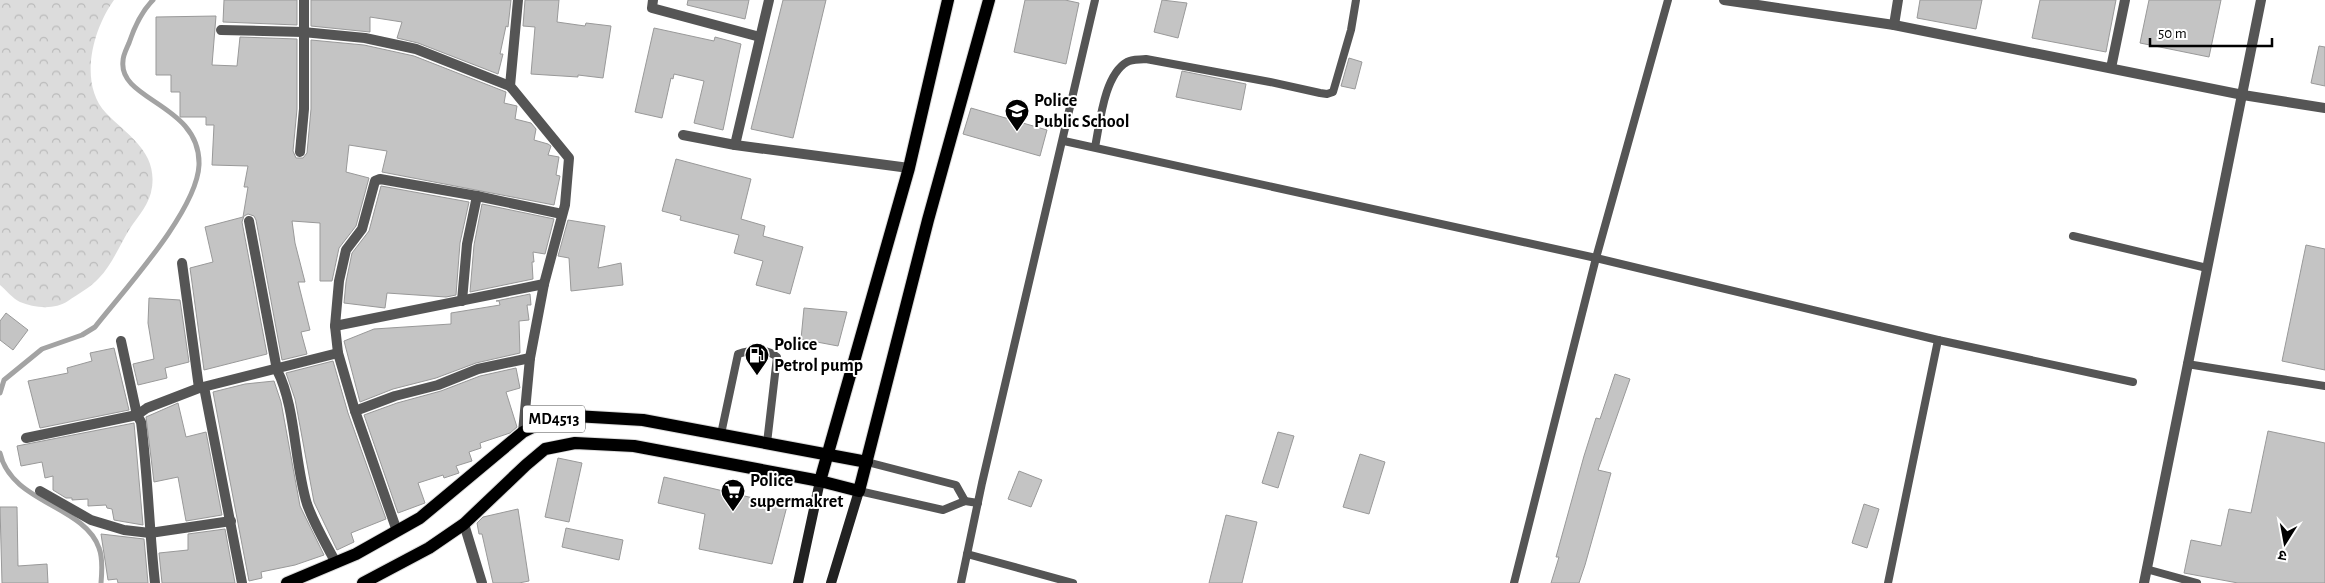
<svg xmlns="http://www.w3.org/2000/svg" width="2325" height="583" viewBox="0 0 2325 583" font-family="'Alegreya Sans','Noto Sans Devanagari',sans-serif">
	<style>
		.park { fill: url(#park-crowns) }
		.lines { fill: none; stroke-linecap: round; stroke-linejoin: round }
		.stream { stroke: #a3a3a3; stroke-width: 5 }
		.building { fill: #c4c4c4; stroke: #999 }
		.primary-casing { stroke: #dbdbdb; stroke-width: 14 }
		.service { stroke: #555; stroke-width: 8 }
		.minor { stroke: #555; stroke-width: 10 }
		.tertiary { stroke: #555; stroke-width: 10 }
		.secondary { stroke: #222; stroke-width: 10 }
		.primary { stroke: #000; stroke-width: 12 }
		.labels { text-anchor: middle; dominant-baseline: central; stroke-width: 4; stroke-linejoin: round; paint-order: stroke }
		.shield { fill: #fff; stroke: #4c4c4c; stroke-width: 1 }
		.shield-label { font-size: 16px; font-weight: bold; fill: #000 }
		.poi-label { font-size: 18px; font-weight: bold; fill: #000; stroke: #fff; text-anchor: start }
	</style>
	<defs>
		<pattern id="park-crowns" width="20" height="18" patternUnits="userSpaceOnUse" patternTransform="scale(1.25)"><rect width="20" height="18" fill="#dcdcdc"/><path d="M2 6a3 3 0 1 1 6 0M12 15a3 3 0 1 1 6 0" fill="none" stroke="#bbb"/></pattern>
	</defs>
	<rect width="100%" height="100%" fill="#fff"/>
	<path class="park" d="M0 0H114C93 29 78 83 106 113 127 135 157 151 152 187 150 204 138 216 129 230 120 245 111 266 99 278 91 287 78 294 68 301 55 310 34 308 20 302 13 299 6 290 0 285Z"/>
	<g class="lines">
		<g class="stream">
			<path d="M0 393 4 380 42 349 82 335 95 327C124 290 197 211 199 165 201 104 118 101 123 61 123 55 127 48 129 43 134 28 141 12 153 0"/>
			<path d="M0 453C11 503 84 505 99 548 103 558 102 572 101 583"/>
		</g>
	</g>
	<g class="building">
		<polygon points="224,0 297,0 297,25 223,22"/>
		<polygon points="311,0 511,0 508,27 506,26 500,54 503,54 498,74 418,43 397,38 402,22 370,17 370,32 311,26"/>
		<polygon points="525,0 559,0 557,22 585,26 586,23 611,26 603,78 578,75 578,77 531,74 535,27 523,26"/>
		<polygon points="688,0 749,0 745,19 687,5"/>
		<polygon points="783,0 826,0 793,138 751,129"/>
		<polygon points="1025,0 1065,0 1079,3 1066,64 1014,52"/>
		<polygon points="1162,0 1187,3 1178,38 1154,32"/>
		<polygon points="1920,0 1982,0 1976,29 1917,18"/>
		<polygon points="2040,0 2116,0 2106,52 2032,38"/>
		<polygon points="2149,0 2221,0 2209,57 2140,43"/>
		<polygon points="216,16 212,65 237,66 240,37 297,39 297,109 293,151 296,158 303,158 307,153 311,109 311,40 364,45 414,56 506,92 504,103 517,106 515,119 531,123 536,129 534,140 548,144 551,146 548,155 559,157 556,175 560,176 554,205 382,172 387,151 349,145 346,172 369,178 356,226 339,248 332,281 320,281 320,223 292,221 295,243 305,282 298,282 310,330 301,332 307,354 282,360 256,220 254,216 248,214 244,216 242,222 267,354 204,370 190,268 213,262 205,227 243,217 248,187 244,187 248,166 212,165 214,125 206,125 206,117 180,117 180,92 171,92 171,75 156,75 156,17"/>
		<polygon points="654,28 714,41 715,37 741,44 723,130 694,123 704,81 674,74 673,79 671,78 662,118 635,112"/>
		<polygon points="2319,46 2325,47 2325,86 2311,83"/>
		<polygon points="1349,58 1362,62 1355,89 1341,86"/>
		<polygon points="1182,71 1246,84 1241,110 1176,97"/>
		<polygon points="971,108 1047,130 1040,156 963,134"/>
		<polygon points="676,159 751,179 741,219 765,226 763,236 803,247 790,294 756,285 763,261 734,253 739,235 680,220 681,216 662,211"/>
		<polygon points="381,186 469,202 460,243 456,295 446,297 387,293 385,308 344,303 346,282 352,253 369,231"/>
		<polygon points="482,204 554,219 545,254 533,252 534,262 532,262 533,279 470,292 474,245"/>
		<polygon points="568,220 605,226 598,268 621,263 623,285 571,291 569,258 558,256"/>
		<polygon points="2306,245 2325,249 2325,370 2282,361"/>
		<polygon points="530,294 531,305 527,305 529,320 519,321 520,353 476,363 436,378 393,389 360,402 344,341 374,329 451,324 451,313 500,305 499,301 496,301"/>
		<polygon points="149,298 180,300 189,362 165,368 167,378 138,385 133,364 154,359 148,323"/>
		<polygon points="804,308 847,312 838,346 801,339"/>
		<polygon points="6,313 28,330 13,350 0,340 0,321"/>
		<polygon points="114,348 129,410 40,428 28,381 68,373 67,368 92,361 90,353"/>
		<polygon points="333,361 348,413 386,519 351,533 354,542 337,550 314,502 295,399 286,373"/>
		<polygon points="516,368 520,388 506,392 517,427 510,433 480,443 481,448 469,452 472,461 456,466 459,473 444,478 443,475 418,483 425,503 398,513 364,415 397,403 441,391 480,376"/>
		<polygon points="1615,374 1630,379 1598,470 1611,473 1585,565 1579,583 1551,583 1559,557 1556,557 1584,456 1596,418 1600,419"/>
		<polygon points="274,381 281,402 300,506 324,555 295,565 261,572 262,578 249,581 213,392 245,384"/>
		<polygon points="178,403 186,437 206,432 222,515 186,521 178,477 154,482 146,417"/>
		<polygon points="134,423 143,525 114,520 112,509 107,508 106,505 88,506 88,499 72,500 72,498 66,498 53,490 53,476 45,478 42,462 21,466 17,446"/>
		<polygon points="2268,431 2325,443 2325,583 2238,583 2184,573 2191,540 2221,546 2229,509 2251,513"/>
		<polygon points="1278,432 1294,436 1278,488 1262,483"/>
		<polygon points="1360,454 1385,462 1369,514 1343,507"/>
		<polygon points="558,458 582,463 569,522 545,517"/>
		<polygon points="1019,471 1042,480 1031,507 1008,499"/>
		<polygon points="664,477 787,506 772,564 699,549 705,514 658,503"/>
		<polygon points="1864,504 1879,509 1867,548 1852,543"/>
		<polygon points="0,507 17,507 18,566 47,564 48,583 2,583"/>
		<polygon points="518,509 529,581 519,583 493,583 482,534 479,534 477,523 483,517"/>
		<polygon points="1226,515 1257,522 1242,583 1209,583"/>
		<polygon points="566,528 623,540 619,560 562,547"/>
		<polygon points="225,529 235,583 162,583 159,553 188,550 188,534"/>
		<polygon points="101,534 144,539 148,583 118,583 117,579 108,580"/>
	</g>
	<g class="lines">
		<defs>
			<g id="primary">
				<polyline points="820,481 909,168 948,0"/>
				<polyline points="287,583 356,554 420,518 523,432 547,420 575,416 643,420 867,462"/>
				<polyline points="363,583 429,548 464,524 526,465 545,449 575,443 634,446 820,481 859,491 928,220 989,0"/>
			</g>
		</defs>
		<use href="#primary" class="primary-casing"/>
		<g class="service">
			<polyline points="1064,141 1596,258 1938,340 2133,382"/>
			<path d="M1095 147C1100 123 1104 75 1127 62 1132 59 1140 60 1146 59L1270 82 1320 93 1327 94 1333 92 1351 30 1356 0"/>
			<polyline points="2073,236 2207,268"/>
			<polyline points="2187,364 2325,386"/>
			<path d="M721 434 738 354C750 350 767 348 777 357L767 443"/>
			<polyline points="867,462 956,485 965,501"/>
			<polyline points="859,491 943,510 965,501 978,503"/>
			<polyline points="967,554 1073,583"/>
			<polyline points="2146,569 2197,583"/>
			<polyline points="961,583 982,483 1095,0"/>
			<polyline points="1514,583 1596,258 1668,0"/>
			<polyline points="1888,583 1938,340"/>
		</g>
		<g class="minor">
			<polyline points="518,0 510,86 569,158 565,205 544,284 530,358 523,432"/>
			<polyline points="653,0 652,8 760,37"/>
			<polyline points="1724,0 1894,25 2243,95 2325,108"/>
			<polyline points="1894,25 1898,0"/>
			<polyline points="221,30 303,32 365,38 416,49 510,86"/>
			<polyline points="2111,68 2125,0"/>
			<polyline points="683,135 735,145 909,168"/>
			<polyline points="735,145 769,0"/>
			<polyline points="300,152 304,109 304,0"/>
			<path d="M249 221 277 370C296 407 294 462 307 504 314 524 326 544 336 563"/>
			<polyline points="182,263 199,388"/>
			<polyline points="462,301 467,244 477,196"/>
			<polyline points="335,326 544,284"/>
			<path d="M121 341 137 415 141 422C148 476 149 529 155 583"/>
			<polyline points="204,387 242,583"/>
			<polyline points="355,411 395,396 438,385 478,369 530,358"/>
			<polyline points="26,438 137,415 147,408 199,388 338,353"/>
			<polyline points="40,491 91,520 124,530 150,533 231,521"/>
			<polyline points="464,524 482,583"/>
			<polyline points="397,531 355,411 338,353 335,326 339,281 346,250 362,229 375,181 380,179 477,196 562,214"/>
		</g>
		<polyline class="tertiary" points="2144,583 2261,0"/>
		<g class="secondary">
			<polyline points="798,583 820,481"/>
			<polyline points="831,583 859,491"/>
		</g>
		<use href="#primary" class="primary"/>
	</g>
	<defs>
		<symbol id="school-pin" viewBox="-11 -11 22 30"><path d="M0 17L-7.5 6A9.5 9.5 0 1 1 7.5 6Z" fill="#000" stroke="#fff"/><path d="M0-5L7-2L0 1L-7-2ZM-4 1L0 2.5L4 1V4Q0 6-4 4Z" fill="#fff"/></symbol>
		<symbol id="fuel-pin" viewBox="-11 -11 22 30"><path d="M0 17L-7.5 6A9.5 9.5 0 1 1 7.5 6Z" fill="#000" stroke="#fff"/><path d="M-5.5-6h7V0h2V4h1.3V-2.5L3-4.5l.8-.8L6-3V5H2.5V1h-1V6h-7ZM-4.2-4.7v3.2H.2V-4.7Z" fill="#fff"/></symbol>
		<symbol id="supermarket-pin" viewBox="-11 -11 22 30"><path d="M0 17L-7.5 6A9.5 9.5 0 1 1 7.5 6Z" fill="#000" stroke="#fff"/><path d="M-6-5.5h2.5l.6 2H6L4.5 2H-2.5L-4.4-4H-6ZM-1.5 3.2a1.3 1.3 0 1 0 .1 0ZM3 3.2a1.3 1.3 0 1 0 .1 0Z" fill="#fff"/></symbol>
	</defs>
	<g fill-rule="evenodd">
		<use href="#school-pin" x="1003" y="97" width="28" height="38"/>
		<use href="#fuel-pin" x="743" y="341" width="28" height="38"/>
		<use href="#supermarket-pin" x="719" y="477" width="28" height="38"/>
	</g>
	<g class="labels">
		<rect class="shield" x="523" y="405.5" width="62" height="27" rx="4"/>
		<g class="shield-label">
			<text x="554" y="419">MD4513</text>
		</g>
		<g class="poi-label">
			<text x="1034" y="101">Police<tspan x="1034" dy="21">Public School</tspan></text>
			<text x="774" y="345">Police<tspan x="774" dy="21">Petrol pump</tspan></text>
			<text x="750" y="481">Police<tspan x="750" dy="21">supermakret</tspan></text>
		</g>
	</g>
	<g transform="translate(2285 543) rotate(191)" stroke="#ffffff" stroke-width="4" paint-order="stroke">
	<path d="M0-4L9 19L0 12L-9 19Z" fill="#000000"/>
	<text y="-8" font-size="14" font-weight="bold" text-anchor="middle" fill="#000000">उ</text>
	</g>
	<path d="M2150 38v8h122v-8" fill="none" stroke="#000000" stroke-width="2.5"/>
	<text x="2158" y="38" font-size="15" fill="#000000" stroke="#ffffff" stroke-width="4" paint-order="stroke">50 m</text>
</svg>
